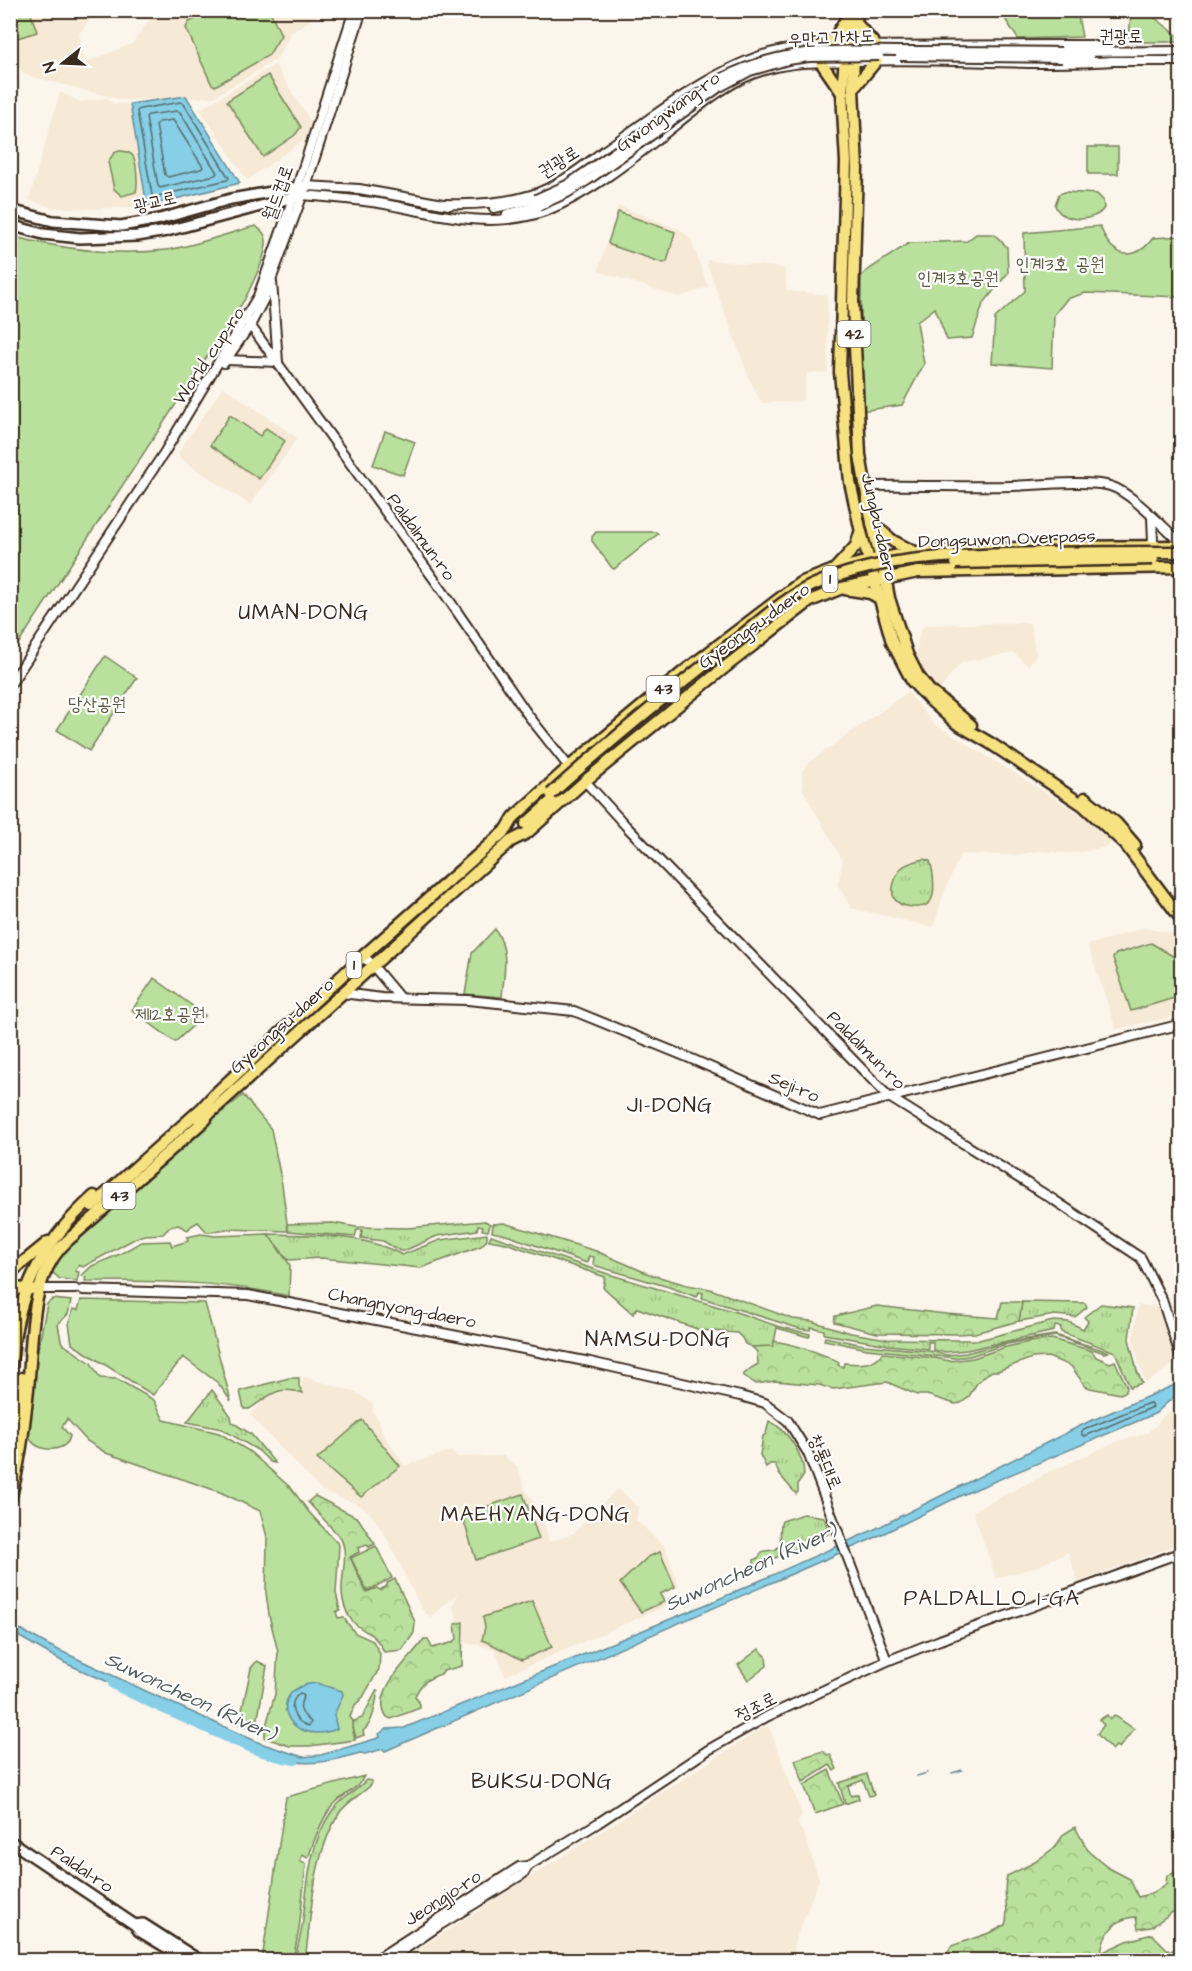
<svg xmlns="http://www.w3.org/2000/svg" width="1192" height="1971" viewBox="0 0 1192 1971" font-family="'Architects Daughter','Poor Story',sans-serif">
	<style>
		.built { fill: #f6e9d5 }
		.grass { fill: url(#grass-tufts); stroke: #7a855d; stroke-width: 1.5 }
		.forest { fill: url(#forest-crowns); stroke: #7a855d; stroke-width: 1.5 }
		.green { fill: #b9e09c; stroke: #7a855d; stroke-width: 1.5 }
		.water { fill: #86cfe7; stroke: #688d97; stroke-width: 1.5 }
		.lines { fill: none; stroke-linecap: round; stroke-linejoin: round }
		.shore { stroke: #596c6e; stroke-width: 1.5 }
		.stream { stroke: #688d97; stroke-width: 1.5 }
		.river { stroke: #86cfe7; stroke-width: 10 }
		.primary-tunnel { stroke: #d5ccc3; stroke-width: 10; stroke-dasharray: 10 5; stroke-linecap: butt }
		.tertiary-casing { stroke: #3b2a1e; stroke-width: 12 }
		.secondary-casing { stroke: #3b2a1e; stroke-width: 14 }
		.primary-casing { stroke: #3b2a1e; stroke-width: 15 }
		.tertiary { stroke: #fff; stroke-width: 8 }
		.secondary { stroke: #fff; stroke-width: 9 }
		.primary { stroke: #f6e281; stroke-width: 10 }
		.tertiary-bridge-casing { stroke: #3b2a1e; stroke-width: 12; stroke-linecap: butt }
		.primary-bridge-casing { stroke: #3b2a1e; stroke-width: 15; stroke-linecap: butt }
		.tertiary-bridge { stroke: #fff; stroke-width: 8 }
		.primary-bridge { stroke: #f6e281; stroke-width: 10 }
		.labels { text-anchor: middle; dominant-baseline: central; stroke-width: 4.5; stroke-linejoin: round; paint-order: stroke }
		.shield { fill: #fff; stroke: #766a62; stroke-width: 1.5 }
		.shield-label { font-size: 16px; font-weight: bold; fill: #3b2a1e }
		.street-label { font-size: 18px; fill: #3b2a1e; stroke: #fff }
		.park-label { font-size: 18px; fill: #5a583e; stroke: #fff }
		.water-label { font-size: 20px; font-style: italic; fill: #525c5a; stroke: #fff }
		.quarter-label { font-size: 21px; letter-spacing: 1.5px; fill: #3b2a1e; stroke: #fff }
	</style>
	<defs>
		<pattern id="grass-tufts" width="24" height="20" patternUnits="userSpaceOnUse" patternTransform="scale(1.5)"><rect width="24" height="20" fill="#b9e09c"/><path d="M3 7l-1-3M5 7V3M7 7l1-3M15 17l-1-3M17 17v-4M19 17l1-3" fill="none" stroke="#a0c086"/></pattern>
		<pattern id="forest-crowns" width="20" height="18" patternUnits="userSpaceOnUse" patternTransform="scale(1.5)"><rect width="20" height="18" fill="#b9e09c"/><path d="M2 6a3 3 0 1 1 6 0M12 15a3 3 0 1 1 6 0" fill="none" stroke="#a0c086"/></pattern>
	</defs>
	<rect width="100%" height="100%" fill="#fbf5ec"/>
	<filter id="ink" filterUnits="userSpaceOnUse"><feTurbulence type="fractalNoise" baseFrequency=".0167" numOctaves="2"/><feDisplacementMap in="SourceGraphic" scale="12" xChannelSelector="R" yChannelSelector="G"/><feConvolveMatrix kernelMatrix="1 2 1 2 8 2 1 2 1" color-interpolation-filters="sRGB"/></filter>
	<g filter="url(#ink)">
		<g class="built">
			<polygon points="10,11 98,11 79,33 84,63 132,44 156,11 337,11 321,13 291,33 277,59 214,97 123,100 26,75 11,61"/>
			<polygon points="275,65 312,124 304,140 247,180 200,109"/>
			<polygon points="60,92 80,102 107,98 113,104 130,104 147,206 87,209 51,207 29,200"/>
			<polygon points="618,206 681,230 691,240 708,287 679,297 598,271"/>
			<polygon points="707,260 784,268 787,291 827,295 828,372 807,373 803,401 762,403 750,380 708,267"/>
			<polygon points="223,387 297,438 250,505 180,458 178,453"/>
			<polygon points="1030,623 1036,655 1028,666 1014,653 961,662 940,689 926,680 915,660 920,632 925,625"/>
			<polygon points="908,692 934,724 1082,815 1112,842 1106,847 1087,851 1067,853 1039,851 1015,855 960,854 942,898 934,927 851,908 838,885 843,861 803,790 802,771 807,764"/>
			<polygon points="1144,928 1181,935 1181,1015 1116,1029 1088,945"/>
			<polygon points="1138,1305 1168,1308 1178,1311 1181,1314 1181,1359 1146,1383 1140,1367 1133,1340"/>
			<polygon points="304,1377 357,1393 373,1404 373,1413 380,1422 381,1431 405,1466 451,1451 457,1457 503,1456 517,1466 525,1490 541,1512 549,1542 573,1534 616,1490 621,1491 638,1507 636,1520 665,1547 679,1587 664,1594 668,1605 505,1676 495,1649 479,1645 464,1643 464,1621 458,1622 453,1606 458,1593 430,1617 422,1609 383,1531 369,1512 358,1504 322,1491 250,1415 265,1399 275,1394 289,1391 304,1394 301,1388"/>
			<polygon points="1181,1403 1181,1543 1078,1582 1068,1552 1036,1567 996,1578 973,1511 1042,1476 1042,1475 1119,1441 1147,1433 1158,1424 1162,1417"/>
			<polygon points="766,1726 770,1729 802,1815 798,1822 798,1826 803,1832 819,1879 794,1943 794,1960 401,1960"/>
		</g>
		<g class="grass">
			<path d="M924 859 930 861C933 870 937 896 929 903 921 910 900 908 894 898 891 892 893 886 895 880 900 864 909 863 924 859Z"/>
			<polygon points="485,1221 490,1224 488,1231 482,1230 483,1226 478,1225 477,1230 437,1236 404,1251 400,1251 383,1241 361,1238 362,1230 357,1230 355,1237 288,1231 287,1224 333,1223 356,1227 408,1228"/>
			<polygon points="504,1223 596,1251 649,1274 687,1285 710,1289 793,1319 811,1321 851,1333 887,1339 957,1340 979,1340 1053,1321 1069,1322 1083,1329 1088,1321 1084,1317 1101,1304 1133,1308 1129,1339 1137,1371 1142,1383 1130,1387 1115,1352 1061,1332 1061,1327 1055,1326 1054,1331 967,1350 946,1352 933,1350 933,1342 928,1342 928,1349 889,1345 824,1334 824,1330 811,1327 810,1330 801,1329 702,1298 703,1293 699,1292 697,1297 669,1287 593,1265 594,1257 589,1256 587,1263 506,1235 492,1232 493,1224"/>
			<path d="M268 1234C310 1235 366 1234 402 1255L440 1240 487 1234V1240L481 1246 421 1268 321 1258 288 1260Z"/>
			<polygon points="491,1235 608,1274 736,1312 777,1326 810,1334 809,1337 777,1328 773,1347 752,1347 745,1344 742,1338 737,1333 700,1330 637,1308 633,1314 603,1287 605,1277 506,1243 489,1240"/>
			<polygon points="1022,1302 1085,1303 1087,1307 1075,1317 1055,1315 1019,1321"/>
			<polygon points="1055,1335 1109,1352 1104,1353 1055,1336 1007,1344 970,1356 955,1358 867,1349 824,1340 825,1337 864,1345 929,1351 947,1355 966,1353 1008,1342"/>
			<polygon points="212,1390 231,1416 232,1422 251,1434 275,1463 270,1462 259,1451 222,1429 187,1422"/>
			<path d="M769 1421C787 1429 804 1455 804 1475L798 1484V1492L796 1494 779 1474 775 1464H770L766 1467 760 1455 763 1436 766 1434Z"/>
			<path d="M803 1514 824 1517 829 1533 823 1537 759 1565H754V1560L759 1557 762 1552C766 1550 773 1551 776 1549 784 1545 778 1528 782 1521Z"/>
			<path d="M366 1780 372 1781 371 1785C362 1794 348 1801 340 1812 312 1856 312 1911 305 1960H295C297 1947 302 1933 303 1919 308 1882 309 1844 332 1811 341 1798 356 1792 366 1780Z"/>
		</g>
		<g class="forest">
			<polygon points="1002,1302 1022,1302 1019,1321 975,1333 957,1334 877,1333 834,1322 835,1316 877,1306 946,1314 998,1318"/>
			<path d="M1052 1339 1092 1351 1096 1357 1110 1363 1115 1361 1127 1387 1125 1392 1120 1394 1090 1388 1085 1386 1071 1366 1048 1357 1032 1358 998 1371H992L987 1374 977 1383 968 1398 961 1403 955 1404 927 1395H917L887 1382 833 1389 819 1385 775 1381 756 1384 743 1375 751 1368 758 1364 757 1352 752 1347 773 1346 774 1341C792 1344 809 1349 826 1356 831 1358 833 1361 839 1362L838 1365 843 1367 844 1363C859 1364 872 1366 883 1353L935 1358 950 1361 973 1358 1006 1347 1029 1342Z"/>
			<path d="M289 1378H299V1386L303 1393C274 1385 271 1396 249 1409H244L240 1391Z"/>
			<path d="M315 1496 358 1518 375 1544 369 1547 367 1545 358 1548 359 1552 350 1557 366 1592 377 1588 380 1590 387 1586V1583L395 1579 415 1622 414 1633 402 1650 384 1652C372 1623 351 1637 343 1600 338 1580 351 1556 340 1537L308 1502Z"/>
			<path d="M463 1622 462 1666 443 1671 441 1674C428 1678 421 1683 415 1696L420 1704V1708L391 1719 387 1717C369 1692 412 1658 424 1639H428L432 1648 451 1643 457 1639 455 1624Z"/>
			<path d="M377 1690 378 1691C375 1705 374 1722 363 1731L364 1735 356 1738 353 1726 354 1721 362 1718Z"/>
			<polygon points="823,1751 827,1755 830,1754 837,1769 834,1771 830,1765 803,1782 795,1760"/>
			<polygon points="829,1770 843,1804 815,1814 804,1785"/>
			<polygon points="867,1774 874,1795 869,1796 863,1780 848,1786 851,1796 858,1794 859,1799 845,1804 839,1783"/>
			<path d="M1075 1827 1089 1852 1107 1867 1130 1879 1138 1897 1153 1893 1166 1884 1167 1875 1181 1871V1906L1151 1927 1138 1929 1136 1917C1116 1917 1103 1934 1101 1953L1127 1941 1152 1934 1170 1952 1181 1945V1960H938L947 1955 951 1946 992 1932 1005 1925C1011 1909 1001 1895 1007 1876L1035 1862 1055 1847 1064 1834Z"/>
		</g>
		<g class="green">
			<polygon points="11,10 30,11 37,32 11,40"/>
			<polygon points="212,11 270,11 281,35 269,55 215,86 211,83 186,28 189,22"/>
			<polygon points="1000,11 1077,11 1082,37 1018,39"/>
			<polygon points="1131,11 1146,11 1181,38 1181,42 1131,42 1129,41"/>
			<polygon points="268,75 301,127 295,135 263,157 227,101"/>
			<rect x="1088" y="147" width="30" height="27"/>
			<path d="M119 151C124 151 130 152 133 156 137 163 138 185 136 192L122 196 114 189 108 162 114 153Z"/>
			<path d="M1065 192 1097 194 1103 200 1104 208C1095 223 1060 223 1055 205L1059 194Z"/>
			<polygon points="618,212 675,232 667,262 663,263 610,245 608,243"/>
			<path d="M256 226C259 229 264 232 265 236 271 249 251 286 245 299L11 655V236C61 249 114 256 166 250 196 246 227 233 256 226Z"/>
			<path d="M1100 226C1103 233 1106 242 1112 247 1127 261 1143 252 1153 238L1181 236V297L1085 293 1067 299 1054 315 1052 368 992 363 995 318 1025 291 1024 233Z"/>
			<polygon points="976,234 994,234 1007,247 1008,273 983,304 972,338 947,340 935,308 917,322 924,364 902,405 861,411 861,277 865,272 909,243 967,241"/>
			<polygon points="230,415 260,436 266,428 285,441 259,479 210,445"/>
			<polygon points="385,431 415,442 403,475 373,465"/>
			<polygon points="596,532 656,532 658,534 614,569 612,568 592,541 592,537"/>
			<polygon points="105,656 137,678 89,751 57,730"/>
			<path d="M495 929C510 950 504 974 502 997L465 994 472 953Z"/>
			<polygon points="1151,943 1181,961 1181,996 1131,1011 1113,958 1116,954"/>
			<polygon points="154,978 205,1015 175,1042 132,1010"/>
			<polygon points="243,1095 271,1129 282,1184 288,1231 227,1229 207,1232 198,1222 191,1226 188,1230 178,1225 170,1227 163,1234 144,1235 136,1238 83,1267 79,1265 75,1271 79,1272 77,1281 60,1279 52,1272 54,1265 73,1244 172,1153"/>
			<path d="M201 1234 215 1236 268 1234 290 1265 289 1296C223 1281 152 1281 85 1281L86 1277 81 1276 92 1266 120 1254 141 1242 170 1241 172 1246 188 1241 187 1237Z"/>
			<path d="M53 1299 71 1301 68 1314 58 1324 61 1341 63 1344 91 1363 100 1378 117 1379 154 1400 164 1420 219 1433 249 1451 292 1489 308 1511 339 1545 336 1593 340 1610 336 1612 338 1618 343 1617 355 1633 373 1641 380 1654 379 1669 363 1697 355 1705 350 1717 353 1721 352 1727 355 1740 309 1746H290L265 1738V1729L275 1694 278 1652 269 1615 266 1593 267 1537 260 1511 220 1492 106 1453 87 1441 67 1419 62 1427 70 1436C67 1453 39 1453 31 1440 28 1435 29 1431 29 1426L36 1359 47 1304Z"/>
			<polygon points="81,1300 205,1303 231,1401 218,1383 183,1357 153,1395 72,1344 69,1323 73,1309 78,1310"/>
			<polygon points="362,1420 400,1466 361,1497 317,1459"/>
			<polygon points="523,1494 539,1539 476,1560 462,1515"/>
			<polygon points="376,1546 392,1578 367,1591 351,1558"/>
			<polygon points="660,1552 675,1587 660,1594 664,1602 641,1612 620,1583 648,1557"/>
			<path d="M532 1601 552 1647 522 1660C508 1653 497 1646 482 1640L485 1627 483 1617Z"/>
			<polygon points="759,1649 766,1656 767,1666 748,1680 738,1665"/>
			<polygon points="257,1661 267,1666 256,1729 239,1724 251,1668"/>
			<polygon points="1107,1715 1110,1719 1115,1716 1134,1729 1119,1748 1116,1746 1112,1750 1097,1734 1104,1725 1099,1720"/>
			<path d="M364 1776C359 1790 338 1796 330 1809 320 1823 314 1841 308 1858L302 1855 300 1861 306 1864 299 1929 293 1960H262L286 1797Z"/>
		</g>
		<g class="water">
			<polygon points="186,96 240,183 147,206 130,104"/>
			<path d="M1177 1384 1181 1390 1156 1413 1145 1418 962 1495 872 1539 385 1751 383 1749 365 1754 360 1753C335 1760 310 1767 285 1760L65 1663 11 1632V1624L48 1645 165 1700 260 1743 303 1757 321 1755 375 1739 380 1737 379 1734 386 1729 404 1728 712 1602 873 1530 1088 1422Z"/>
			<path d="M316 1683 342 1691 343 1695 334 1715 337 1729C284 1749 264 1687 316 1683Z"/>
		</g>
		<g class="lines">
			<g class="shore">
				<polygon points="181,102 184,104 229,178 227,180 154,197 152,195 137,111 140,109"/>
				<polygon points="177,111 180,112 217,173 215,175 160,188 158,186 146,117 148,115"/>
				<polygon points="173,120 203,167 201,169 168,177 165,175 156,125 159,122"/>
				<polygon points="1149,1403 1152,1404 1153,1407 1085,1436 1082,1435 1082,1431 1090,1427"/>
				<path d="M300 1693 304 1696C297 1707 301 1714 311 1722L309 1726C293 1722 286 1704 300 1693Z"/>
			</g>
			<g class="stream">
				<polyline points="952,1773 962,1770"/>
				<polyline points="917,1776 927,1773"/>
			</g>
			<path class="river" d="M113 1684C145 1701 178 1715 211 1730 238 1742 265 1756 295 1760"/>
			<g class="primary-tunnel">
				<polyline points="29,1315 30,1305 38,1282"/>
				<polyline points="19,1356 25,1307"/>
			</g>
			<defs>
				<g id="tertiary">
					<polyline points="1061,52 1182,51"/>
					<polyline points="1062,58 1090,59"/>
					<polyline points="1111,61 1182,61"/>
					<polyline points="306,186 359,189 449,205"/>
					<path d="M302 195C328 197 353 199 379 203 431 212 483 229 536 214 584 200 644 150 684 118 708 99 735 78 765 70 795 61 825 62 855 61 941 57 1028 67 1114 61"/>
					<path d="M445 204C474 205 502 204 531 195 558 187 582 167 605 150 655 115 723 61 783 50 795 47 808 47 820 46L1072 45H1091L1110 50"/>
					<polyline points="494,208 536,199"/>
					<polyline points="507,214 538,206"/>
					<polyline points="245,318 447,597 528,715 569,767"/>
					<polyline points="227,360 278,362 272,282"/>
					<polyline points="224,363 251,324 264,299 306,186 362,10"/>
					<path d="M865 486C915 485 964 487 1013 486 1037 485 1089 480 1110 486 1131 492 1164 528 1182 544"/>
					<polyline points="1149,546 1153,541 1152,517"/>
					<polyline points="10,685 164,453 258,296 297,187 354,10"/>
					<polyline points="585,781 626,826 889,1097 1054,1200 1141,1258 1162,1300 1182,1361"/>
					<polyline points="361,958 369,961 399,997"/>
					<polyline points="342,993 382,998 468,1000 574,1011 687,1057 820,1115 1182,1024"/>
					<polyline points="40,1289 75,1289"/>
					<polyline points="83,1290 248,1295 590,1362 740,1396 765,1403 788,1421 808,1453 887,1661"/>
					<polyline points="375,1960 519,1867 528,1866 598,1823 708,1750 768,1716 887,1661 940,1640 1182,1552"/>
					<polyline points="389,1960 440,1925 523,1874 528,1866"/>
				</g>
				<g id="secondary">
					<polyline points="10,210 53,221 121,226 160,219 231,199 306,186"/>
					<polyline points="10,225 43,234 80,238 137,236 167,231 302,195"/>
					<polyline points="10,1841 135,1925 139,1931 187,1960"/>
					<polyline points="135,1925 143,1924 199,1960"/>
				</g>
				<g id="primary">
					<polyline points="849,10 842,93 846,162 840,372 850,482 861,532 892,642 912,681 930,700 956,723 990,743 1083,805 1125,844 1182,920"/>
					<polyline points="857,10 854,46 853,89 857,168 853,302 860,455 872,523 885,577 889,598 907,654 918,676 929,690 971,725"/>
					<polyline points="856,23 877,47"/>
					<polyline points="820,46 834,39 845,21"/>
					<polyline points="820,61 842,93"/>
					<polyline points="853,89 877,60"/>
					<polyline points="872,523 893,541 914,552"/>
					<polyline points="834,570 856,546 860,533"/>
					<polyline points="845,589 870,593 879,598"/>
					<polyline points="1085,798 1116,823 1135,845"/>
					<polyline points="526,824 555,798"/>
					<polyline points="199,1120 211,1112 511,841 527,833 585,781 729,664 810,601 842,588 918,572 1182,567"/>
					<polyline points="92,1206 202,1108 214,1095 361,958 479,854 507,829 514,817 569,767 682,673 800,583 834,570 869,561 915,552 1048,547 1182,546"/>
					<polyline points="10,1273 48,1242"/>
					<polyline points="10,1288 31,1289"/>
					<path d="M10 1374C15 1299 37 1247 94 1196"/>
					<polyline points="10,1461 22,1378"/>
					<path d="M10 1499C20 1464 24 1426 28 1389 33 1340 28 1277 67 1241L206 1119"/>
				</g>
			</defs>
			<use href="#tertiary" class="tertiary-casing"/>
			<use href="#secondary" class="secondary-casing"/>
			<use href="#primary" class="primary-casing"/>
			<use href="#tertiary" class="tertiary"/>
			<use href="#secondary" class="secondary"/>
			<use href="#primary" class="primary"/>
			<defs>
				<g id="tertiary-bridge">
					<polyline points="900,56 1062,58"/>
					<path d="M536 199 567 185 720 79C787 45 836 51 909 51 959 51 1010 51 1061 52"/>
					<polyline points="538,206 567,193 588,180 718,88 750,71 788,60 809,57 879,56"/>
				</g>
				<g id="primary-bridge">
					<polyline points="956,563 1153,559"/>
					<path d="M551 794C609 741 670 692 732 643 757 624 784 598 813 585 876 558 942 556 1009 554 1066 552 1124 552 1182 552"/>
				</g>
			</defs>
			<use href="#tertiary-bridge" class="tertiary-bridge-casing"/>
			<use href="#primary-bridge" class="primary-bridge-casing"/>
			<use href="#tertiary-bridge" class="tertiary-bridge"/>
			<use href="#primary-bridge" class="primary-bridge"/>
		</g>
	</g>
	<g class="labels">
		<g class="shield">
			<rect x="837.5" y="321" width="33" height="26" rx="4.5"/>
			<rect x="822.5" y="566" width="15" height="26" rx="4.5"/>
			<rect x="646.5" y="676" width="33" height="26" rx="4.5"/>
			<rect x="346.5" y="952" width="15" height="26" rx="4.5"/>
			<rect x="102.5" y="1183" width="33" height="26" rx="4.5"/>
		</g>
		<g class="shield-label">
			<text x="854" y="334">42</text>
			<text x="830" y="579">1</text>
			<text x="663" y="689">43</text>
			<text x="354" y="965">1</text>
			<text x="119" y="1196">43</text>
		</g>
		<g class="street-label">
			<text x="1121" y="36">권광로</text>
			<text transform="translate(831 38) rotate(-3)">우만고가차도</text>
			<text transform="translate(668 112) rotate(-36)">Gwongwang-ro</text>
			<text transform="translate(559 162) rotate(-32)">권광로</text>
			<text transform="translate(278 193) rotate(-70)">월드컵로</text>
			<text transform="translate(155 202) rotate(-13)">광교로</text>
			<text transform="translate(209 356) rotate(-56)">World cup-ro</text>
			<text transform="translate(879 527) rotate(77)">Jungbu-daero</text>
			<text transform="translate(421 537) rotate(54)">Paldalmun-ro</text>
			<text transform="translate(1007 539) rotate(-2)">Dongsuwon Overpass</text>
			<text transform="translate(754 626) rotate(-36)">Gyeongsu-daero</text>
			<text transform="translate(282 1026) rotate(-42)">Gyeongsu-daero</text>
			<text transform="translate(866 1050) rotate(45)">Paldalmun-ro</text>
			<text transform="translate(794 1087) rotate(23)">Seji-ro</text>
			<text transform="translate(402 1308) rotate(11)">Changnyong-daero</text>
			<text transform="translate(825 1462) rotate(67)">창룡대로</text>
			<text transform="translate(756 1707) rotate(-27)">정조로</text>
			<text transform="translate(82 1869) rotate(34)">Paldal-ro</text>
			<text transform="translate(443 1898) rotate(-33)">Jeongjo-ro</text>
		</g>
		<g class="park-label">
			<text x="1060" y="264">인계3호 공원</text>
			<text x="958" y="278">인계3호공원</text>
			<text x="97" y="704">당산공원</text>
			<text x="170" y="1014">제12호공원</text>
		</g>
		<g class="water-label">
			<text transform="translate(751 1568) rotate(-24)">Suwoncheon (River)</text>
			<text transform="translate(190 1697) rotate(25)">Suwoncheon (River)</text>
		</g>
		<g class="quarter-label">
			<text x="304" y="612">UMAN-DONG</text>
			<text x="670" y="1105">JI-DONG</text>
			<text x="658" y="1339">NAMSU-DONG</text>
			<text x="536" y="1514">MAEHYANG-DONG</text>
			<text x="992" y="1598">PALDALLO 1-GA</text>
			<text x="542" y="1781">BUKSU-DONG</text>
		</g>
	</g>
	<rect width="1192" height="1971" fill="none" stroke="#fff" stroke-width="36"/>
	<rect x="18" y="18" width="1156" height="1935" fill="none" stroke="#3b2a1e" stroke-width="2" filter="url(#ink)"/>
	<g transform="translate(63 63) rotate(252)" stroke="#ffffff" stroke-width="4.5" paint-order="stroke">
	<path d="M0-4.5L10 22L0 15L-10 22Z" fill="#3b2a1e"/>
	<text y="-9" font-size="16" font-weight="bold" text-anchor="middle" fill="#3b2a1e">N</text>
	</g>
</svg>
